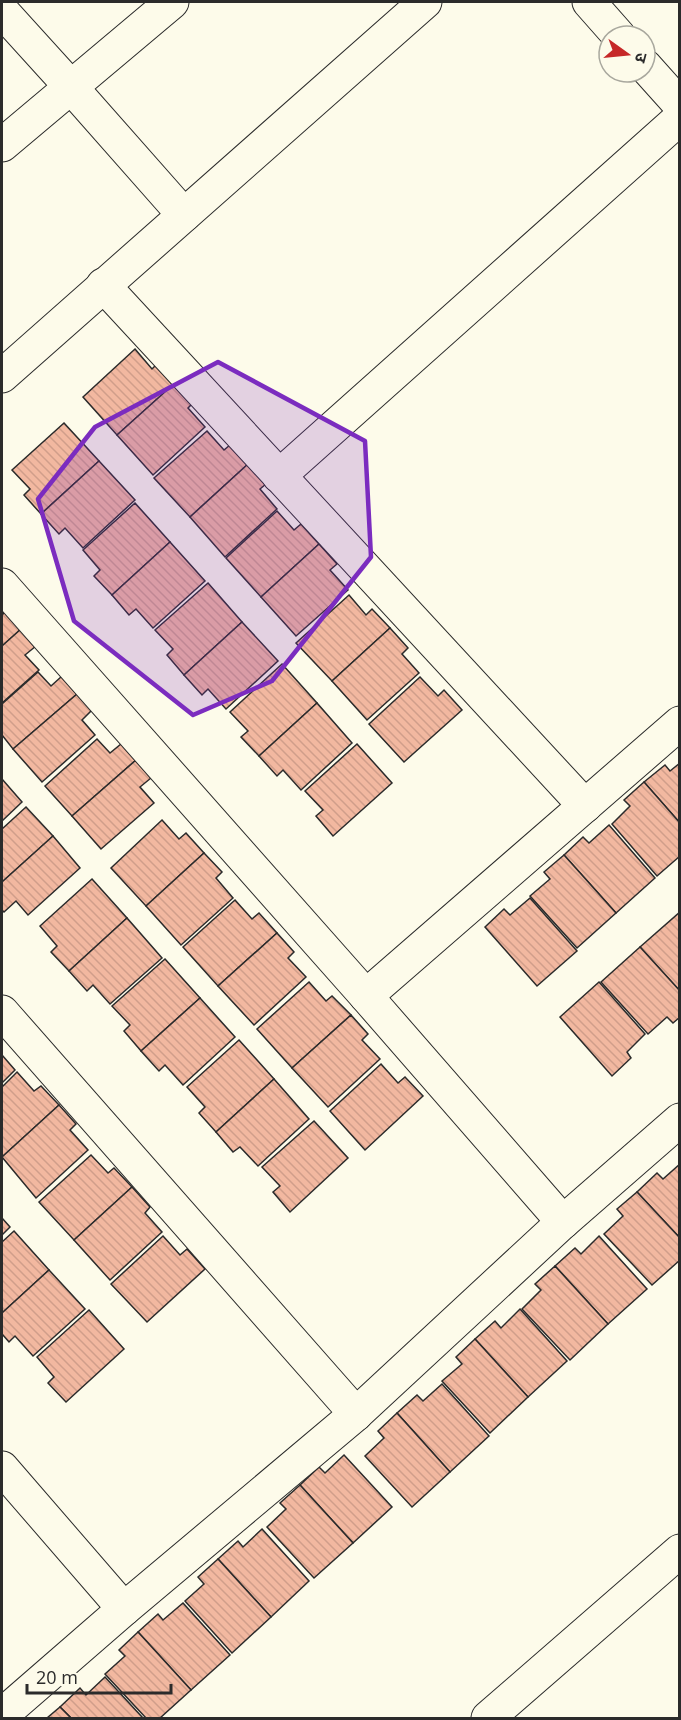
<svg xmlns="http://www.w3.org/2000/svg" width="681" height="1720" viewBox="0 0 681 1720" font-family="'Open Sans','Noto Sans Devanagari',sans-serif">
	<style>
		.building { fill: url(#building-back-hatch); stroke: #2b2b2b; stroke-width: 1.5 }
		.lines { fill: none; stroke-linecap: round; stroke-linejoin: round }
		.street-casing { stroke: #2b2b2b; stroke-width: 35 }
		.street { stroke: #fdfbea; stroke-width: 33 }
		.marked { fill: #7b2cbf; fill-opacity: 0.2; stroke: #7b2cbf; stroke-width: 4.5; stroke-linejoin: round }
	</style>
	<defs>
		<pattern id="building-back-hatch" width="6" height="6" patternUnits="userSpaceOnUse" patternTransform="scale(1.5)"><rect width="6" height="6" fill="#f2b8a0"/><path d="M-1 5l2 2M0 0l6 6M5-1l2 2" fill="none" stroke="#d09e8a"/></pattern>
	</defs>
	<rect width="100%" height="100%" fill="#fdfbea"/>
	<g class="building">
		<polygon points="135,349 152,369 158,363 176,382 117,435 83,397"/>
		<polygon points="176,382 194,402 188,408 205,427 153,475 117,435"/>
		<polygon points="64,423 99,461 41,514 24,495 30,489 12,470"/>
		<polygon points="207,431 224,450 230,445 248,464 190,517 154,478"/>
		<polygon points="99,461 135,500 83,548 65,528 59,534 41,514"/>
		<polygon points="248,464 266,484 260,489 277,509 225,557 190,517"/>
		<polygon points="135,503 170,542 112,595 94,576 100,570 83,550"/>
		<polygon points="277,511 294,530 301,524 319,544 261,597 226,558"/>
		<polygon points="170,542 205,581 153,628 136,609 129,615 112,595"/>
		<polygon points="319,544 337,564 330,570 348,590 296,636 261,597"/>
		<polygon points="208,583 242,622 184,675 167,655 173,649 155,630"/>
		<polygon points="349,595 366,615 372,609 390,628 332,681 296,643"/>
		<polygon points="6,611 21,629 2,646 2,615"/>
		<polygon points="242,622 278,661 226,709 208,689 202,695 184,675"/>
		<polygon points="390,628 408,648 402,654 419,673 367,720 332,681"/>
		<polygon points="21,629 36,646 25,655 39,670 2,703 2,646"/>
		<polygon points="282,664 317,703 259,756 241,737 248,731 230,712"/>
		<polygon points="38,672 51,686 62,676 77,694 13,749 2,735 2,704"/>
		<polygon points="420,677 438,696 444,690 462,710 404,762 369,724"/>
		<polygon points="77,694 92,710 82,720 95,735 42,782 13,749"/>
		<polygon points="317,703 352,743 301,790 283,770 277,776 259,756"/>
		<polygon points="97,739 110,753 121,744 136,760 72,816 45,786"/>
		<polygon points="357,744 392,783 333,836 316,816 323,810 305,791"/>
		<polygon points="136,760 151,778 140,787 154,803 101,849 72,816"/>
		<polygon points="680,763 680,823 644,782 665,765 670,771"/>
		<polygon points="2,779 22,802 2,821"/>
		<polygon points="644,782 680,823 680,856 657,876 612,824 630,806 624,800"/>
		<polygon points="26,807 53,836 2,882 2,829"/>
		<polygon points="162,820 179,839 186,833 204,853 146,906 111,868"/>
		<polygon points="609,825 655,878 616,913 564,855 583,837 589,843"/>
		<polygon points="53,836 80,868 28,915 16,901 4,912 2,910 2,882"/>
		<polygon points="204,853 222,872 216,878 233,898 181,945 146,906"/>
		<polygon points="564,855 616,913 577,948 530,896 550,879 544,872"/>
		<polygon points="92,879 127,918 69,971 51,952 57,946 40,926"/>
		<polygon points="530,898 577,951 537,986 485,927 504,909 510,915"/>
		<polygon points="235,900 252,919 259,913 277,933 218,986 183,947"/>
		<polygon points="680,912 680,991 640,947"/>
		<polygon points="127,918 162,958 110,1004 93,985 87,991 69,971"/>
		<polygon points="277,933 294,952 288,958 306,977 254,1025 218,986"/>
		<polygon points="640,947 680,991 680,1017 673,1023 667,1017 648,1034 601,982"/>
		<polygon points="165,959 200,998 141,1051 124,1031 130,1025 112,1006"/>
		<polygon points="309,982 326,1001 332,996 351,1015 292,1068 257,1029"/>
		<polygon points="599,982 645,1034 627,1052 631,1058 612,1076 560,1017"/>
		<polygon points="200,998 235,1037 183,1085 165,1065 159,1071 141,1051"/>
		<polygon points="351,1015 368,1034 362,1040 380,1059 328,1107 292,1068"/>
		<polygon points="239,1040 274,1079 216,1132 199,1113 205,1107 187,1087"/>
		<polygon points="2,1055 15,1070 2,1083"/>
		<polygon points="381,1064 398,1083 405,1077 423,1096 365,1150 330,1111"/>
		<polygon points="17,1072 34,1091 41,1086 59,1105 2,1157 2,1087"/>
		<polygon points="274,1079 309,1119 258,1166 240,1147 233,1152 216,1132"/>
		<polygon points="59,1105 76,1124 70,1130 88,1150 36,1198 2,1157"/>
		<polygon points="314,1121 348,1158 290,1212 273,1192 280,1186 262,1167"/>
		<polygon points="91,1155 108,1173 114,1168 132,1187 74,1240 39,1202"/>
		<polygon points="680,1164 680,1238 637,1192 657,1173 663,1179"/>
		<polygon points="132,1187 150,1207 145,1213 162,1232 110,1280 74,1240"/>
		<polygon points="637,1192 680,1238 680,1260 652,1285 604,1234 623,1216 617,1209"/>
		<polygon points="2,1218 10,1227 2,1235"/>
		<polygon points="14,1231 49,1270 2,1313 2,1242"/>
		<polygon points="163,1236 180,1255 187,1249 205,1269 147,1322 111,1284"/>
		<polygon points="599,1236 647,1289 608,1324 555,1266 575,1248 581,1254"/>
		<polygon points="555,1266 608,1324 570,1360 522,1309 541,1290 535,1284"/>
		<polygon points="49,1270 85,1309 33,1356 15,1336 9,1342 2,1334 2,1313"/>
		<polygon points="520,1309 567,1361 528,1397 475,1339 495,1321 501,1328"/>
		<polygon points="89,1310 124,1349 66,1402 48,1383 54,1377 37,1357"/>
		<polygon points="475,1339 528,1397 490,1433 442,1381 462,1364 456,1357"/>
		<polygon points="442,1384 489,1436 450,1472 397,1413 417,1395 423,1401"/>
		<polygon points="397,1413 450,1472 412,1507 365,1456 384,1438 378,1431"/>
		<polygon points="344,1455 392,1507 353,1543 300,1485 319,1467 325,1473"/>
		<polygon points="300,1485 353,1543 314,1578 267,1527 286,1509 280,1503"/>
		<polygon points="262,1529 309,1581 271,1617 218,1559 238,1541 243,1547"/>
		<polygon points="218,1559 271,1617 232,1653 185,1601 204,1584 198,1577"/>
		<polygon points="183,1603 230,1655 191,1690 138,1632 158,1614 163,1620"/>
		<polygon points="138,1632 191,1690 160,1718 146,1718 105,1674 125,1656 119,1650"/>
		<polygon points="105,1677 143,1718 71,1718 60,1707 80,1688 86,1695"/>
		<polygon points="60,1707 71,1718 47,1718"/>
	</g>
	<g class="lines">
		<defs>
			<g id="street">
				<polyline points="589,2 619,36"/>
				<polyline points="2,11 71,87 184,215"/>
				<polyline points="645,66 680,105"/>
				<polyline points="2,145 172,2"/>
				<polyline points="103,285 585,806"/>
				<polyline points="2,376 425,2"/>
				<polyline points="279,476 680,118"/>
				<polyline points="2,585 366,996 563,1222"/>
				<polyline points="366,996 680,723"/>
				<polyline points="2,1012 356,1414"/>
				<polyline points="2,1468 124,1609"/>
				<polyline points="2,1715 124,1609 356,1414 563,1222 680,1120"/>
				<polyline points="488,1718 680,1551"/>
			</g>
		</defs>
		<use href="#street" class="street-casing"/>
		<use href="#street" class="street"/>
	</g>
	<path class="marked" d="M218 362 365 441 371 557 272 681 193 715 74 621 38 499 95 427Z"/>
	<rect width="681" height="1720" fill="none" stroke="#2b2b2b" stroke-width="6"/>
	<g transform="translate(627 54) rotate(105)"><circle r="28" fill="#fdfbea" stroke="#a9a89e" stroke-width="1.5"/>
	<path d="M0-4.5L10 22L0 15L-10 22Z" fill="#c62828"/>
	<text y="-9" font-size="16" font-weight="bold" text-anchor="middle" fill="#2b2b2b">उ</text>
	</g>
	<path d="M27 1684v9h144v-9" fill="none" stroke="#2b2b2b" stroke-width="3"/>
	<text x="36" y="1684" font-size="18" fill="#2b2b2b" stroke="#fdfbea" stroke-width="4.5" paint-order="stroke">20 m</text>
</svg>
